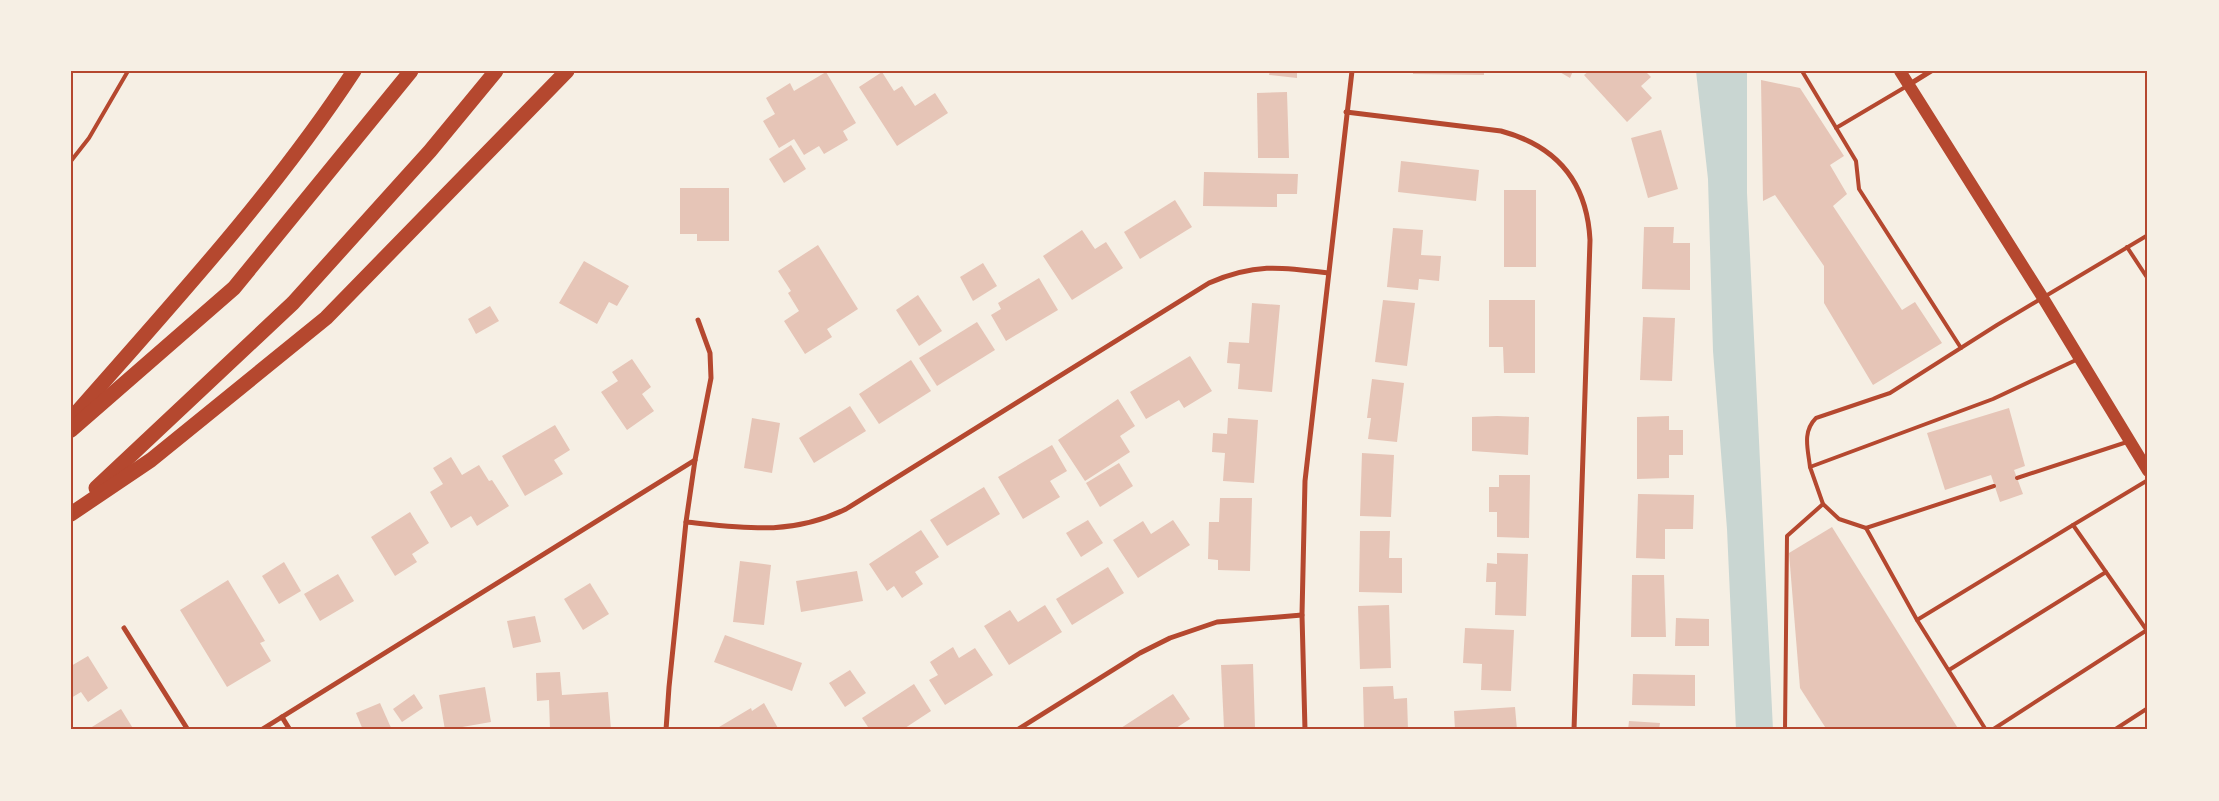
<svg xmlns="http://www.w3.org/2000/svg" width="2219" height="801" viewBox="0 0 2219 801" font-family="Signika,sans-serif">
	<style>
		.water { fill: #c9d6d2 }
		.building { fill: #e6c5b7 }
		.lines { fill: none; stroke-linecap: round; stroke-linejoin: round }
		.service { stroke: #b5482f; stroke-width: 4 }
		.minor { stroke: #b5482f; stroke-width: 5 }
		.primary { stroke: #b5482f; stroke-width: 12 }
		.motorway { stroke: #b5482f; stroke-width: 15 }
		.neatline { fill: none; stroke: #b5482f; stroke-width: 2 }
	</style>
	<rect width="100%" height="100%" fill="#f6efe4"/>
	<polygon class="water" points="1696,71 1747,71 1747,193 1773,730 1736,730 1727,529 1713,351 1708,179"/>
	<g class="building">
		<polygon points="1270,71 1297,71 1297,78 1269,75"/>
		<polygon points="1413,71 1484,71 1484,75 1413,74"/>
		<polygon points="1558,71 1573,71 1570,78"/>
		<polygon points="1589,71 1645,71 1651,77 1641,86 1652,98 1627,122 1584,75"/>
		<polygon points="826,72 856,123 843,131 848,140 824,154 819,146 804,155 794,139 779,148 763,121 775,114 766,98 790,83 794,91"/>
		<polygon points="882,72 894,91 902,86 915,106 935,93 948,113 897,146 859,87"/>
		<polygon points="1761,80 1800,88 1844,156 1830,165 1847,194 1833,206 1902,310 1915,302 1942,343 1873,385 1824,303 1824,266 1775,195 1763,201"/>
		<polygon points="1287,92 1289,158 1258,158 1257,93"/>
		<polygon points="1661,130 1678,189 1648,198 1631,138"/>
		<polygon points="791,145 806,169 784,183 769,159"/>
		<polygon points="1401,161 1479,170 1476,201 1398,192"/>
		<polygon points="1204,172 1298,174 1297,194 1277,194 1277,207 1203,206"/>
		<polygon points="680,188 729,188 729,241 697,241 697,234 680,234"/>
		<rect x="1504" y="190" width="32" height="77"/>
		<polygon points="1175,200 1192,227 1140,259 1124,232"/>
		<polygon points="1644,227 1674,227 1673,243 1690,243 1690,290 1642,289"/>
		<polygon points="1393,228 1423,230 1421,255 1441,256 1439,281 1419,279 1418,290 1387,287"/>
		<polygon points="1082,230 1095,249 1106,242 1123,268 1072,300 1043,256"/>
		<polygon points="818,245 858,309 827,329 832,337 805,354 784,321 799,311 788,293 791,291 778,271"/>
		<polygon points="584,261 629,286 617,306 609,302 597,324 559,303"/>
		<polygon points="983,263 997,286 973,301 960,277"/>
		<polygon points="1039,278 1058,310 1006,341 991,315 1001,309 998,303"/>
		<polygon points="918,295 942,331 919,346 896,310"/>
		<polygon points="1383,300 1415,303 1407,366 1375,362"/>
		<polygon points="1489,300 1535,300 1535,373 1504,373 1503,347 1489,347"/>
		<polygon points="1252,303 1280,305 1272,392 1238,389 1240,364 1227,363 1229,342 1249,343"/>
		<polygon points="490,306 499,321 476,334 468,319"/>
		<polygon points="1643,317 1675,318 1672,381 1640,380"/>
		<polygon points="977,322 995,350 937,386 919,358"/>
		<polygon points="1190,356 1212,391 1184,408 1179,400 1146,419 1130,392"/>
		<polygon points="632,359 651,387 642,394 654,411 627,430 601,392 618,381 612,372"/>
		<polygon points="911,360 931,391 879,424 859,394"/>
		<polygon points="1372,379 1404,383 1397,442 1368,439 1371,418 1367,418"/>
		<polygon points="1118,399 1135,426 1120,436 1130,452 1085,481 1058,440"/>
		<polygon points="850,406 866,431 814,463 799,438"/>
		<polygon points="2009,408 2025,466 2014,470 2023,494 2000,502 1991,475 1945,490 1927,433"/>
		<polygon points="1497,416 1529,417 1528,455 1472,451 1472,417"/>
		<polygon points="1669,416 1669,430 1683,430 1683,455 1669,455 1669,478 1637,479 1637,417"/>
		<polygon points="752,418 780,423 772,473 744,468"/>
		<polygon points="1228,418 1258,420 1254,483 1223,481 1225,453 1212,452 1213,433 1227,434"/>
		<polygon points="555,425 570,450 554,460 563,474 525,496 502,456"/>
		<polygon points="1052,445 1067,471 1050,481 1060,497 1023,519 998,477"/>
		<polygon points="1362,453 1394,455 1391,517 1360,516"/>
		<polygon points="451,457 462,475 479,465 489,481 492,480 509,506 477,526 471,516 451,528 430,492 443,484 433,468"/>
		<polygon points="1119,463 1133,486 1100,507 1086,483"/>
		<polygon points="1499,475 1530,475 1529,538 1497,537 1497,512 1489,512 1489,487 1499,487"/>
		<polygon points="984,487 1000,514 947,546 930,520"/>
		<polygon points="1638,494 1694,495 1693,529 1665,529 1665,559 1636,558"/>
		<polygon points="1220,498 1252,498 1250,571 1218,570 1218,560 1208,559 1209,522 1219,522"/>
		<polygon points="410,512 429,543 412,554 417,562 395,576 371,537"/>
		<polygon points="1088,520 1103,543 1081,557 1066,533"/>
		<polygon points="1173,520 1190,545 1138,578 1113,540 1143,521 1151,534"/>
		<polygon points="1832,527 1959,730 1827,730 1800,688 1789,553"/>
		<polygon points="921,530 939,557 915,572 923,584 902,598 894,586 887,591 869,564"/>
		<polygon points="1360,531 1390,531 1389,558 1402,558 1402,593 1359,592"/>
		<polygon points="1497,553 1528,554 1526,616 1495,615 1496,582 1486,582 1487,563 1497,564"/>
		<polygon points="740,561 771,565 764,625 733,622"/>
		<polygon points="284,562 301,591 279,604 262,576"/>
		<polygon points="1108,567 1124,593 1072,625 1056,599"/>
		<polygon points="857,571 863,601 801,612 796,581"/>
		<polygon points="338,574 354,601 320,621 304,594"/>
		<polygon points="1632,575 1664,575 1666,637 1631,637"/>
		<polygon points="228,580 265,641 260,643 271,661 227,687 180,610"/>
		<polygon points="590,583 609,614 583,630 564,599"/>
		<polygon points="1045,605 1062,632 1009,665 984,626 1010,610 1018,622"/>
		<polygon points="1389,605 1391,668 1360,669 1358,606"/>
		<polygon points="535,616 541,642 513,648 507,621"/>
		<polygon points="1676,618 1709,619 1709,646 1675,646"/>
		<polygon points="1465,628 1514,630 1511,691 1481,690 1482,664 1463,663"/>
		<polygon points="725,635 802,663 792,691 714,662"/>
		<polygon points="953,647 959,658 975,648 993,675 945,705 929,680 938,675 930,662"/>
		<polygon points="88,656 108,688 88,702 81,692 71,698 71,666"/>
		<polygon points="1253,664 1255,727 1224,728 1221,665"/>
		<polygon points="850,670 866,693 845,707 829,683"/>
		<polygon points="560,672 562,695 608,692 611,730 550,730 549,700 537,701 536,673"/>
		<polygon points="1633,674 1695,675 1695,706 1632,705"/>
		<polygon points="914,684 931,711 902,730 870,730 862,718"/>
		<polygon points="1393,686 1394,699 1407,698 1408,730 1364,730 1363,687"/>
		<polygon points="485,687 491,722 445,730 439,695"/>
		<polygon points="414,694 423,708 402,722 393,709"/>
		<polygon points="1173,694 1190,719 1173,730 1123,730 1121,728"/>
		<polygon points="380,703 392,730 363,730 356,713"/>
		<polygon points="764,703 779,730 714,730 751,708 752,711"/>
		<polygon points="1515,707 1517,730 1455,730 1454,711"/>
		<polygon points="121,709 134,730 87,730"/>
		<polygon points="1629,721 1660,723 1659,730 1628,730"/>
	</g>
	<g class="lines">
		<g class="service">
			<polyline points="1802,71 1856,161 1859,189 1961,348"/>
			<polyline points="1836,128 1907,86"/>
			<polyline points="71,161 89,138 128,71"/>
			<polyline points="2127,247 2148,279"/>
			<path d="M1810 467C1808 449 1802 432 1816 418L1890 393 1997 325 2148 235"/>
			<polyline points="2017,478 2127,442"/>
			<polyline points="1994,486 1866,528 1839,519 1823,504 1810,467 1993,399 2076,360"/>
			<polyline points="2073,525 2148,480"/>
			<polyline points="1866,528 1917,620 2073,525 2148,632"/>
			<polyline points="1917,620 1986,730"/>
			<polyline points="1949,670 2106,572"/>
			<polyline points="1785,730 1787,536 1823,504"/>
			<polyline points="1992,730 2147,630"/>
			<polyline points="2114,730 2148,708"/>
		</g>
		<g class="minor">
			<polyline points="1910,84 1931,71"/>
			<path d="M1346 112 1501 131C1557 146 1587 182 1590 240L1574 730"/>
			<path d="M686 522C744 528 791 536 846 509L1209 283C1255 263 1281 267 1328 273"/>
			<polyline points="124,628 188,730"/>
			<polyline points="282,717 290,730"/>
			<polyline points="261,730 695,460"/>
			<polyline points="666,730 669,687 686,522 695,460 711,378 710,353 698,320"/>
			<polyline points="1017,730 1140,653 1170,638 1217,622 1302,615"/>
			<polyline points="1305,730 1302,615 1305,481 1352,71"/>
		</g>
		<polyline class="primary" points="1900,71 2043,298 2148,471"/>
		<g class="motorway">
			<path d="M71 419C170 306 272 196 354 71"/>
			<polyline points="71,430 234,288 411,71"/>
			<polyline points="96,488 293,303 430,151 496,71"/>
			<polyline points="71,514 151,460 326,318 567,71"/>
		</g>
	</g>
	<rect width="2219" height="801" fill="none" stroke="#f6efe4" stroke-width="145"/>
	<rect x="72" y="72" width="2074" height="656" class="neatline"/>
</svg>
